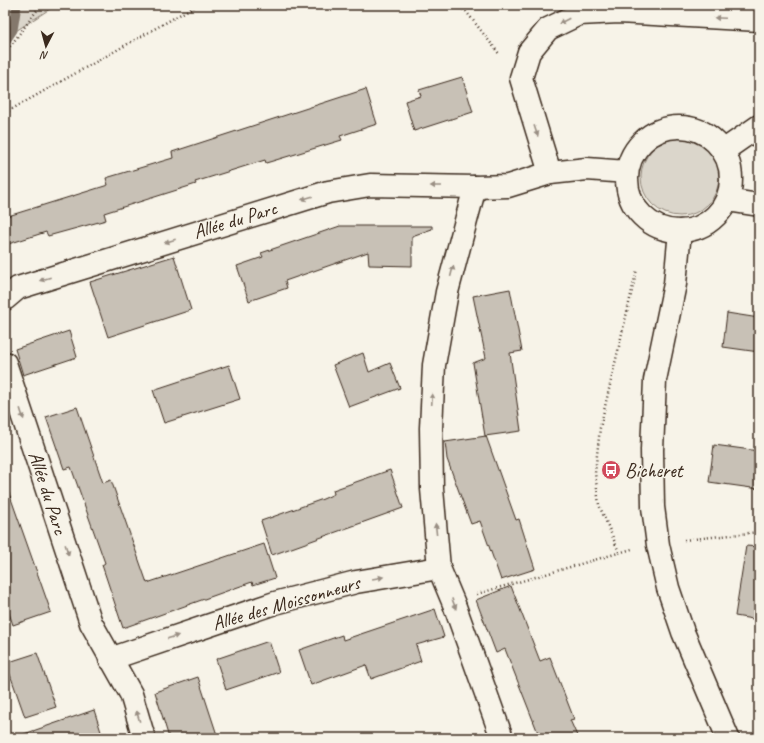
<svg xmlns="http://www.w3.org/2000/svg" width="764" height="743" viewBox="0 0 764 743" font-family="Caveat,sans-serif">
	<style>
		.green { fill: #dbd6cb; stroke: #8b8074 }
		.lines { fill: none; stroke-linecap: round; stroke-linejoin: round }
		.stream { stroke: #84786c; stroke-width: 9 }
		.building { fill: #c8c1b6; stroke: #3b2a1e }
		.minor-casing { stroke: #3b2a1e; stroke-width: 25 }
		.path { stroke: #3b2a1e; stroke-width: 2.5; stroke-dasharray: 1 3; stroke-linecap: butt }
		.minor { stroke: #f7f3e8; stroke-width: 22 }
		.oneway { fill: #998e83 }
		.labels { text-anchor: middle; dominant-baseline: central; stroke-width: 3; stroke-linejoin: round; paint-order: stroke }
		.street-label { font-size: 20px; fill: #3b2a1e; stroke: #f7f3e8 }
		.poi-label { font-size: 20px; fill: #3b2a1e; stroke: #f7f3e8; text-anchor: start }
	</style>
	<rect width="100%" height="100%" fill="#f7f3e8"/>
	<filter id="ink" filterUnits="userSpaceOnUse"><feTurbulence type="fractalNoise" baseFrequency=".025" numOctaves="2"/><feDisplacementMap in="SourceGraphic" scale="8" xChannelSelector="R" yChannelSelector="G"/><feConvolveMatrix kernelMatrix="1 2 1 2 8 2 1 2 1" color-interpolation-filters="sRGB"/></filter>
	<g filter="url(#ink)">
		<g class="green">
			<polygon points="5,5 56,5 5,38"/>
			<circle cx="680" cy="177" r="39"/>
		</g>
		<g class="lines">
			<polyline class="stream" points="5,42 13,30 17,5"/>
		</g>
		<g class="building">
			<polygon points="462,77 473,112 414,131 405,101 421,96 419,90"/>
			<polygon points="366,89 377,124 340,136 342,140 266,163 265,160 195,182 196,184 104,213 106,220 48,236 46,232 5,245 5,217 108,185 106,178 173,158 172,152"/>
			<polygon points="340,226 432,226 432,229 412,236 412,266 369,265 368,252 285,281 287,288 249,301 237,266 263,257 261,253"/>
			<polygon points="174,256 191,310 108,337 90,282"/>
			<polygon points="510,289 522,351 510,353 521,431 485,436 473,363 486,358 473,296"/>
			<polygon points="727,313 759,318 759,352 723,347"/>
			<polygon points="69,331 77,357 23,375 15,349"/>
			<polygon points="363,353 369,372 390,363 400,388 349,407 333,365"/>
			<polygon points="229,365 240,399 164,423 153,390"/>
			<polygon points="77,407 103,483 111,480 147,583 264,544 275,578 253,585 252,582 123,628 102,565 105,563 71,467 64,469 46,417"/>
			<polygon points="486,436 516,520 519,519 535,569 501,580 480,521 471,524 447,459 445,442"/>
			<polygon points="714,445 759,451 759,489 709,482"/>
			<polygon points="390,470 403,508 272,555 261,521 323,499 334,494 333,490"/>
			<polygon points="9,493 51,612 13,625 5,601 5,494"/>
			<polygon points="746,546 759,547 759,620 735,616"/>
			<polygon points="511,586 540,661 550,657 574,719 570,720 578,738 540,738 505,649 496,653 476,600"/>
			<polygon points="435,609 444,637 416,645 421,661 371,679 366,665 311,685 299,650 342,635 343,640"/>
			<polygon points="269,641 279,672 226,690 216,659"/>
			<polygon points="37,653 56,707 25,717 6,663"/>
			<polygon points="198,677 218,738 169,738 155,692"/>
			<polygon points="94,710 103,738 24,738 24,734"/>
		</g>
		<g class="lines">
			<defs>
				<g id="minor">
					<circle cx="679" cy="179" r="52"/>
					<polyline points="723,151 759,126"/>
					<polyline points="550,173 521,78 529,52 548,29 579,14 619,12 759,20"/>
					<polyline points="475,187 447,292 434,365 431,428 432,489 439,568 454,604 502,738"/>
					<polyline points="727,200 759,205"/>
					<polyline points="680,231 675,284 655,380 652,450 653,507 658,545 668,588 683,632 728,738"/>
					<polyline points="5,299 18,288 328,192 370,185 475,187 508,186 550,173 587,169 627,172"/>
					<polyline points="5,363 91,623 131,694 144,738"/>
					<polyline points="110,659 275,603 356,582 439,568"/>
				</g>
			</defs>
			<use href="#minor" class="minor-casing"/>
			<g class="path">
				<polyline points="447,5 465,10 500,55"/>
				<polyline points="5,53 41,5"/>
				<polyline points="5,113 197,5"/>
				<polyline points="684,540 759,532"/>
				<polyline points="619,552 599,505 595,473 600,428 637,269"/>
				<polyline points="477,594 632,549"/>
			</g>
			<use href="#minor" class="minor"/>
		</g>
		<defs><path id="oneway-solid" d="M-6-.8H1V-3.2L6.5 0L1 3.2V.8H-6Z"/></defs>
		<g class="oneway">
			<use href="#oneway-solid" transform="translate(720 18) rotate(-177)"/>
			<use href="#oneway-solid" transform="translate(564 21) rotate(153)"/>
			<use href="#oneway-solid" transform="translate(536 131) rotate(71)"/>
			<use href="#oneway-solid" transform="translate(436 186) rotate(-180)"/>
			<use href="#oneway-solid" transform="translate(307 198) rotate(163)"/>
			<use href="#oneway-solid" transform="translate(170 241) rotate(163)"/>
			<use href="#oneway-solid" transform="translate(452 271) rotate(-76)"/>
			<use href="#oneway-solid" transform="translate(45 279) rotate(163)"/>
			<use href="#oneway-solid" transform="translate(432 399) rotate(-87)"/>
			<use href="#oneway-solid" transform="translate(22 414) rotate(72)"/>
			<use href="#oneway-solid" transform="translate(436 529) rotate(-96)"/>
			<use href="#oneway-solid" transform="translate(67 550) rotate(72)"/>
			<use href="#oneway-solid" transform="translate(378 578) rotate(-10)"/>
			<use href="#oneway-solid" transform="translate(454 604) rotate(69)"/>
			<use href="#oneway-solid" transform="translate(173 637) rotate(-18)"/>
			<use href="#oneway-solid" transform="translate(138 716) rotate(-107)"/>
		</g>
	</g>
	<defs>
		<symbol id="bus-disc" viewBox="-11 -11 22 22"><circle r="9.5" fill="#d1495b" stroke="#f7f3e8"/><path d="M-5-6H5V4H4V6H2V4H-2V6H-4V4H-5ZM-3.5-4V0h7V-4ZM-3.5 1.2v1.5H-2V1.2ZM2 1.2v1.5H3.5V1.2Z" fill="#fff"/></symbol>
	</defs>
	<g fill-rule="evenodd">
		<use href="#bus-disc" x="600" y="459" width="22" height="22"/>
	</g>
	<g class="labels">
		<g class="street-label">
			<text transform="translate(235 220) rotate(-17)">Allée du Parc</text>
			<text transform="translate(48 493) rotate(72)">Allée du Parc</text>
			<text transform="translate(286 603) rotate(-16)">Allée des Moissonneurs</text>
		</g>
		<g class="poi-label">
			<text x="625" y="470">Bicheret</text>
		</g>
	</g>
	<rect width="764" height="743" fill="none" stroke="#f7f3e8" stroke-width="20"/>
	<rect x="10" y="10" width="744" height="723" fill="none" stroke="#3b2a1e" stroke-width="1.5" filter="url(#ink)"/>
	<g transform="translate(46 46) rotate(186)" stroke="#f7f3e8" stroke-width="3" paint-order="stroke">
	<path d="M0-3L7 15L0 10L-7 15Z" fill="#3b2a1e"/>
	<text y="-6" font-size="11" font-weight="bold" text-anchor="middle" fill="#3b2a1e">N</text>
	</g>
</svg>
